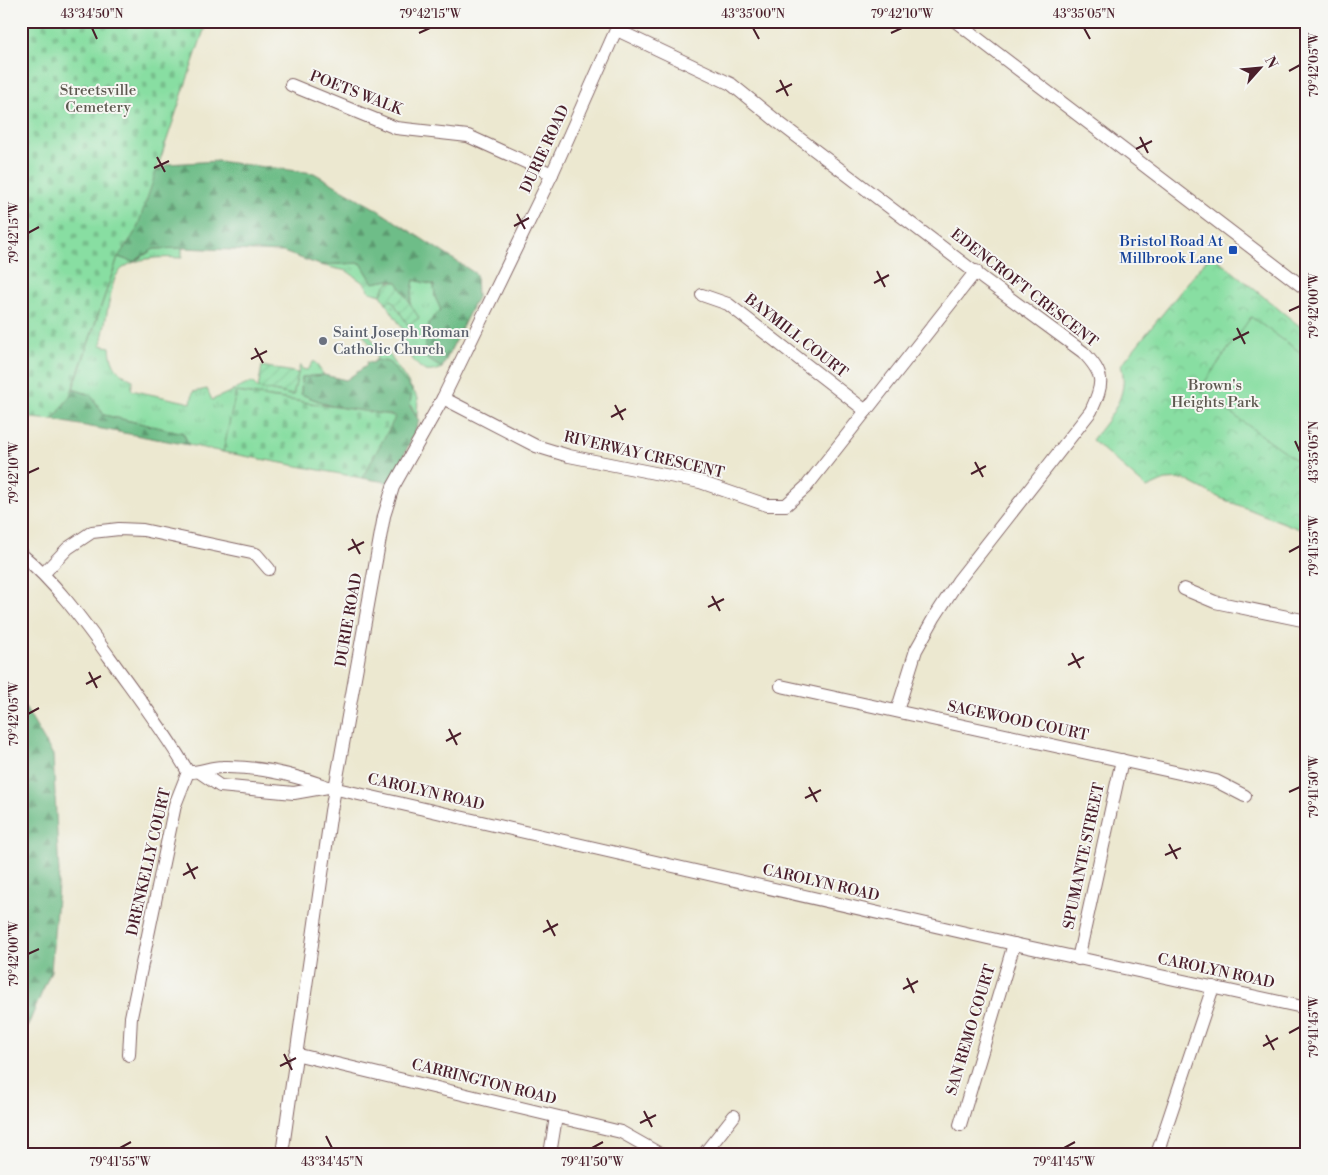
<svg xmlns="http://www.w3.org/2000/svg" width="1328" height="1175" viewBox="0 0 1328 1175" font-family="'Libre Bodoni',serif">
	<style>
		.grass { fill: url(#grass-tufts); stroke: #697e66 }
		.forest { fill: url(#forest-firs); stroke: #5c6e5a }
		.cemetery { fill: url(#cemetery-stones); stroke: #697e66 }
		.park { fill: url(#park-crowns); stroke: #697e66 }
		.garden { fill: url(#garden-furrows); stroke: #697e66 }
		.pitch { fill: #88dea2; stroke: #697e66 }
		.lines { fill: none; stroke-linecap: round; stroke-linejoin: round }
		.minor-casing { stroke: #836565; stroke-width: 14 }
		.minor { stroke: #fff; stroke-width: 12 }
		.ticks { fill: none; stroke: #4a1f2b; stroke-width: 2 }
		.transit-dot { fill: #1a4fb4; stroke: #f6f6f2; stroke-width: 2 }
		.worship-dot { fill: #6b7280; stroke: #f6f6f2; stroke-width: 2 }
		.labels { text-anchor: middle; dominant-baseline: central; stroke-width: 4; stroke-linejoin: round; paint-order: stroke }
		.park-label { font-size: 15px; fill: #5d584f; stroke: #f6f6f2 }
		.street-label { font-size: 15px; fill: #4a1f2b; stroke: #f6f6f2 }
		.transit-label { font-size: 15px; fill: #164399; stroke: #f6f6f2; text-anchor: end }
		.worship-label { font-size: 15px; fill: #5b616d; stroke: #f6f6f2; text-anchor: start }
		.neatline { fill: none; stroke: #4a1f2b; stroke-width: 2 }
		.ticks-label { font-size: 12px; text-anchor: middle; fill: #4a1f2b }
	</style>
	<defs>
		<pattern id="grass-tufts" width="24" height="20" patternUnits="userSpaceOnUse" patternTransform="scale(1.25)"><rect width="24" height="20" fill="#88dea2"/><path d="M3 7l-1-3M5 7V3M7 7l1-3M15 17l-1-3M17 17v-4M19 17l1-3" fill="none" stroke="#77be8c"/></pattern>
		<pattern id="forest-firs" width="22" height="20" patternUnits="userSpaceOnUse" patternTransform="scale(1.25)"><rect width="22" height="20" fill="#6ebd88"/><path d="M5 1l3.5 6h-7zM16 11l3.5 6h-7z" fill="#5c996f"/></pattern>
		<pattern id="cemetery-stones" width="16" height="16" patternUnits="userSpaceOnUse" patternTransform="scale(1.25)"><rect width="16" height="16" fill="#88dea2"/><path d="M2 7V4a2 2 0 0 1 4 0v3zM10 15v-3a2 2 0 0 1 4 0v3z" fill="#77be8c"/></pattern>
		<pattern id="park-crowns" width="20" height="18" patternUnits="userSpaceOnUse" patternTransform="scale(1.25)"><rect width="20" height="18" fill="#88dea2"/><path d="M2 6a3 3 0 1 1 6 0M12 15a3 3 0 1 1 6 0" fill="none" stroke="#77be8c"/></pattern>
		<pattern id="garden-furrows" width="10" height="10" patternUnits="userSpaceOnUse" patternTransform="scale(1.25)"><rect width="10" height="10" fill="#88dea2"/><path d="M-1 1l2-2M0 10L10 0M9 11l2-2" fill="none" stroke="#77be8c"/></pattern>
	</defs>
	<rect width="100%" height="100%" fill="#f6f6f2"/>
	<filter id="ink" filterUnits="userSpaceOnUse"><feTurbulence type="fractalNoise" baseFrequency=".02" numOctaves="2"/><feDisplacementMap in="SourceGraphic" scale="10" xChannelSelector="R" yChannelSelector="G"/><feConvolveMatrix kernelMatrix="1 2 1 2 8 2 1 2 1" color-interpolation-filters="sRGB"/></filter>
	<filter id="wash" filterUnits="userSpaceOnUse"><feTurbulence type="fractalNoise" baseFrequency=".0096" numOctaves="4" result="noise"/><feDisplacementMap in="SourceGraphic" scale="20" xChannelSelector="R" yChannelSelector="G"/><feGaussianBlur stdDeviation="1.12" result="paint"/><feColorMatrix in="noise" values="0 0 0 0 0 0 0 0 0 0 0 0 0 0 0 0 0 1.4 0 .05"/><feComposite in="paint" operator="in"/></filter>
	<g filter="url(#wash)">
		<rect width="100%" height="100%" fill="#ece8d0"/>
		<g class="grass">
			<path d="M182 248V258C162 257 128 256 116 276 111 285 104 331 101 345L110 347C111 364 117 373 133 380L131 390 191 403 193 392 207 389 212 400 252 382 258 388 293 395 300 365 302 369 307 370 314 361 324 375 302 377 301 394 331 406 237 392 223 452 189 445 183 433 104 415 91 395 73 389 118 257 133 262 154 249Z"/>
			<polygon points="361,263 373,283 389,280 390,282 385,286 381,295 370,292 365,284 347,271 320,265"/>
			<path d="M414 280 434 285 435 297 441 310 424 357 442 368C437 370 432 372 426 371 415 367 399 342 404 331L386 303 392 299 408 324 419 318 410 304Z"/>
			<polygon points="365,328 380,352 387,351 418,398 417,417 389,362 376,360 377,355 370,350 371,346 361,331"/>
		</g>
		<g class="forest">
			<polygon points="21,161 146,177 168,164 217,161 314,173 376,209 476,274 477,297 442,368 424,357 429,322 441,310 435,297 434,285 414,280 410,304 397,282 389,280 373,283 361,263 320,265 283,252 182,248 154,249 133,262 118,257 103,258"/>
			<polygon points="376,360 389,362 412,390 410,406 419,421 392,483 362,478 395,416 331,406 301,394 302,377 324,375 346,380 366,366 367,362 372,363"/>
			<polygon points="73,389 91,395 104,415 183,433 189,445 53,420 70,396"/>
			<polygon points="21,701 53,755 59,873 51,971 21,1042"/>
		</g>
		<g class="cemetery">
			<polygon points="21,21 207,21 136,231 118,257 70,396 53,420 21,417"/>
			<polygon points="236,392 396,416 362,478 223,452"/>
		</g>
		<path class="park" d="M1211 254 1307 332V532L1220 498 1184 479 1165 480 1147 488 1092 440C1110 417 1130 396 1121 365Z"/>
		<g class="garden">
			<polygon points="390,282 397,282 419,318 408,325 392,300 386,303 381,295 385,286"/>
			<polygon points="262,366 298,373 293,395 258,388"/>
		</g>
		<polygon class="pitch" points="1251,317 1307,357 1307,453 1300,463 1199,390"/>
	</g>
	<g filter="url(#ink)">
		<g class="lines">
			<defs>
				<g id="minor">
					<polyline points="955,21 1307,290"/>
					<path d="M617 30 731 84 778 122 985 280 1083 352C1105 375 1104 383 1091 411L958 581 934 618 916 650 897 711"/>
					<polyline points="291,85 396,128 468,136 552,174"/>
					<polyline points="702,295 728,304 866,411"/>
					<polyline points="443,398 536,446 569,456 700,482 767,505 786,505 806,487 976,271"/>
					<path d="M21 554C57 584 83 621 110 658 137 696 165 732 188 772L175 805 131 1017 129 1055"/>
					<polyline points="44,573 68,548 92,532 119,529 143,530 256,554 269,569"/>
					<polyline points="1184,589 1215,602 1307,621"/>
					<polyline points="781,686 1216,781 1245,796"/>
					<path d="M188 772C200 773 210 767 222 767 258 766 295 775 328 787L1014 944 1307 1008"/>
					<polyline points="201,773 220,786 294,793 328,787"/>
					<polyline points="1078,959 1122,760"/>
					<polyline points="295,1054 621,1132 660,1154"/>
					<polyline points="960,1125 1014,944"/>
					<polyline points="282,1154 331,811 384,516 393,487 443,398 552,174 620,21"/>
					<polyline points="550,1154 556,1117"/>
					<polyline points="704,1154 734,1116"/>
					<polyline points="1157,1154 1213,987"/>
				</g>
			</defs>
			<use href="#minor" class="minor-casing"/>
			<use href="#minor" class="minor"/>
		</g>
	</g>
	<path class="ticks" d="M92 28 97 39M753 28 759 39M1084 28 1090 39M419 33 430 28M891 33 902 28M1289 71 1300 65M780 80 788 96M776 92 792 84M1140 137 1148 153M1136 149 1152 141M157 157 165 172M154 168 169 161M517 214 525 229M514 226 529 218M28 233 39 227M877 271 885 287M874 283 889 275M1289 311 1300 306M1237 328 1245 344M1233 340 1249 332M255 348 263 363M251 359 267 351M615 405 623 420M611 417 626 409M1295 441 1300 452M975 462 983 477M28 473 39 468M971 474 986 466M352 539 360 554M348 550 364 542M1289 552 1300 546M712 596 720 611M708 607 724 599M1072 653 1080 668M1068 665 1084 657M89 672 97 688M86 684 101 676M28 714 39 708M449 729 457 745M446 741 461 733M809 787 817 802M1289 792 1300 787M805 798 821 790M1169 844 1177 859M1165 855 1181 848M187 863 195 879M183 875 198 867M547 920 555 936M543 932 558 924M28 954 39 949M907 978 914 993M903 989 918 981M1289 1033 1300 1027M1266 1035 1274 1050M1263 1046 1278 1038M284 1054 292 1070M280 1066 296 1058M644 1111 652 1127M640 1123 656 1115M326 1136 332 1148M120 1148 131 1142M592 1148 603 1142M1064 1148 1075 1142"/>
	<rect class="transit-dot" x="1228" y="245" width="10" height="10" rx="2.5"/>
	<circle class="worship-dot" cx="323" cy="341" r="5"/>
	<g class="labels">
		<g class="park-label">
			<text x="98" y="90">Streetsville<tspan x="98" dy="17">Cemetery</tspan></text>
			<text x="1215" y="385">Brown's<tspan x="1215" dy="17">Heights Park</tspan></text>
		</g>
		<g class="street-label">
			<text transform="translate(356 93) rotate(21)">POETS WALK</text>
			<text transform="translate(545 149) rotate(-65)">DURIE ROAD</text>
			<text transform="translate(1024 288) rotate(38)">EDENCROFT CRESCENT</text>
			<text transform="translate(796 336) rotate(38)">BAYMILL COURT</text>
			<text transform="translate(644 455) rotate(13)">RIVERWAY CRESCENT</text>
			<text transform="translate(349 620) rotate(-80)">DURIE ROAD</text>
			<text transform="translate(1018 721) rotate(12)">SAGEWOOD COURT</text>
			<text transform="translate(426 792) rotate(13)">CAROLYN ROAD</text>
			<text transform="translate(1084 856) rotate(-78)">SPUMANTE STREET</text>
			<text transform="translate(149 862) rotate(-77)">DRENKELLY COURT</text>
			<text transform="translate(821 883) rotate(13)">CAROLYN ROAD</text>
			<text transform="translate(1216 971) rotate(12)">CAROLYN ROAD</text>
			<text transform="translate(971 1030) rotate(-73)">SAN REMO COURT</text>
			<text transform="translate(484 1082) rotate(14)">CARRINGTON ROAD</text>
		</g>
		<g class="transit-label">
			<text x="1223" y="241">Bristol Road At<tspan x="1223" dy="17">Millbrook Lane</tspan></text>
		</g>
		<g class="worship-label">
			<text x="333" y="332">Saint Joseph Roman<tspan x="333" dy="17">Catholic Church</tspan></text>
		</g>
	</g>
	<rect width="1328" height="1175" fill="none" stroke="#f6f6f2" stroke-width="55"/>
	<g transform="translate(1260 68) rotate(63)" stroke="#f6f6f2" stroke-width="4" paint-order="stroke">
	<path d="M0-4L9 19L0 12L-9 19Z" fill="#4a1f2b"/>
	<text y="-8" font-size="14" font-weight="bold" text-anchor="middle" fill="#4a1f2b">N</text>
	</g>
	<rect x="28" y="28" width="1272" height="1120" class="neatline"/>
	<g class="ticks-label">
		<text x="92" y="18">43°34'50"N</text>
		<text x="430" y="18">79°42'15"W</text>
		<text x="753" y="18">43°35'00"N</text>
		<text x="902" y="18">79°42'10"W</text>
		<text x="1084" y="18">43°35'05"N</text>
		<text transform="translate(1314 65) rotate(-90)" y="4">79°42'05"W</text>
		<text transform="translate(14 233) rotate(-90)" y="4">79°42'15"W</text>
		<text transform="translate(1314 306) rotate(-90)" y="4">79°42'00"W</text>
		<text transform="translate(1314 452) rotate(-90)" y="4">43°35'05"N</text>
		<text transform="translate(14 473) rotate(-90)" y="4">79°42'10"W</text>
		<text transform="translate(1314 546) rotate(-90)" y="4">79°41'55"W</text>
		<text transform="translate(14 714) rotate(-90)" y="4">79°42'05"W</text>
		<text transform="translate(1314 787) rotate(-90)" y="4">79°41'50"W</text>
		<text transform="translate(14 954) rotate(-90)" y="4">79°42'00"W</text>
		<text transform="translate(1314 1027) rotate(-90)" y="4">79°41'45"W</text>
		<text x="120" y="1166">79°41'55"W</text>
		<text x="332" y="1166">43°34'45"N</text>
		<text x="592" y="1166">79°41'50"W</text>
		<text x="1064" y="1166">79°41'45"W</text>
	</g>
</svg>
